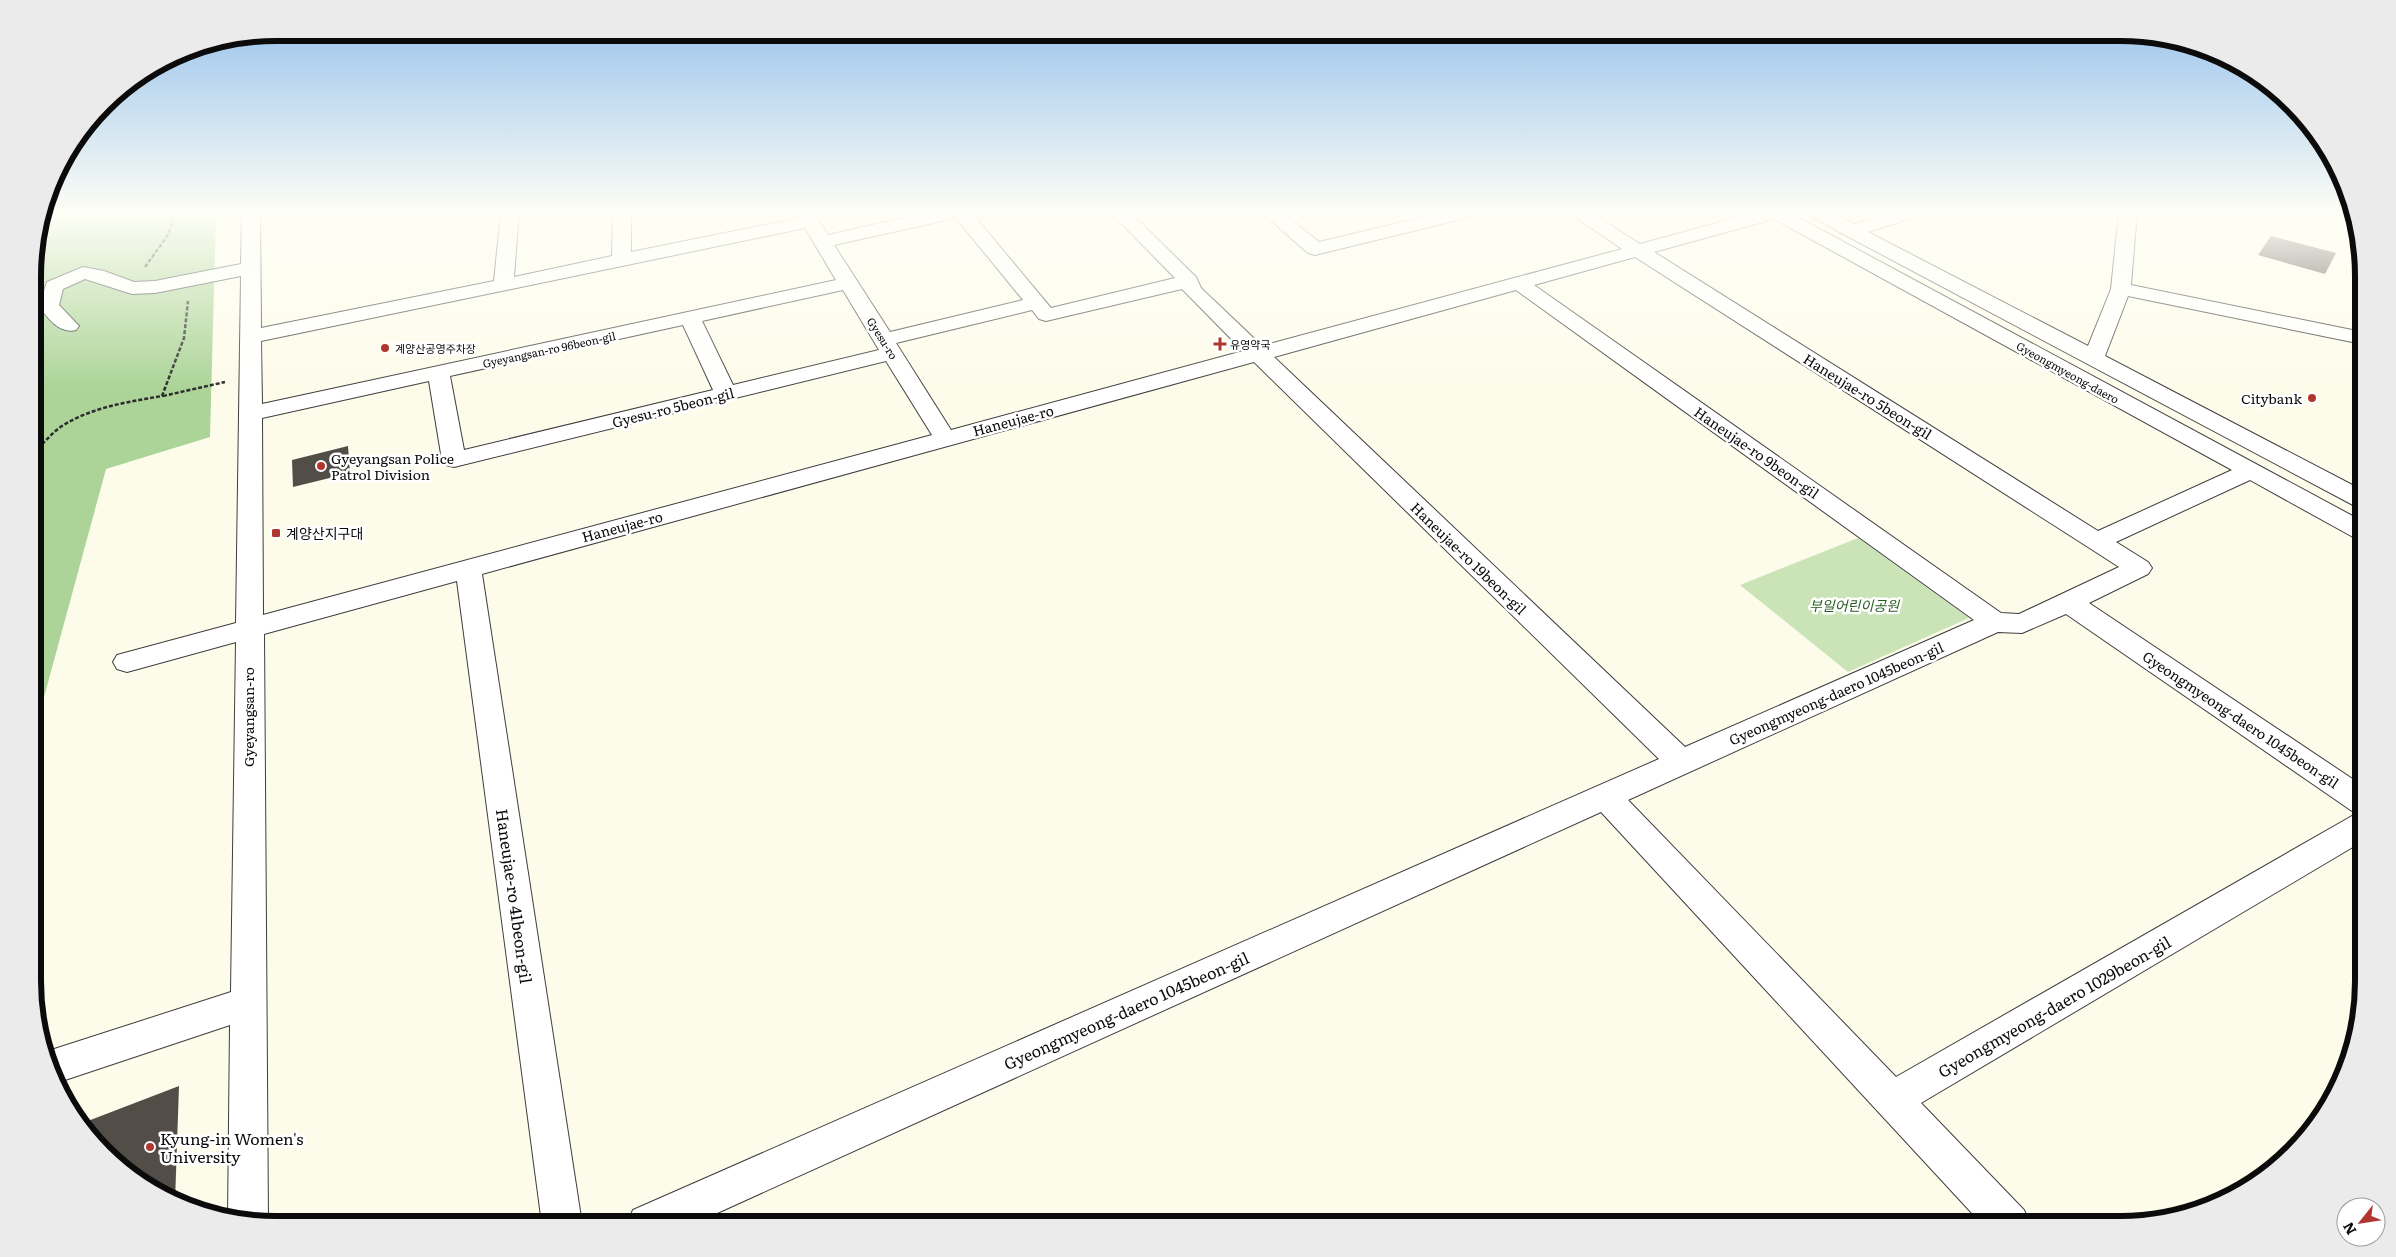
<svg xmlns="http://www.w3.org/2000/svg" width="2396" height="1257" viewBox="0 0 2396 1257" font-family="Literata,'Noto Sans KR',serif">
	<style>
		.green { fill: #cae4b8 }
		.forest { fill: #acd498 }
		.building { fill: #534d48 }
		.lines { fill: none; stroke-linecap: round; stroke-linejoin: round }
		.minor-casing { stroke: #3e3e3e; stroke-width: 2 }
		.path { stroke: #2d2d2d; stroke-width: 2.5; stroke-dasharray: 4 2; stroke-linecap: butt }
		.minor { fill: #fff; fill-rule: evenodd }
		.poi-dot { fill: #af372f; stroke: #fff; stroke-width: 2 }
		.labels { text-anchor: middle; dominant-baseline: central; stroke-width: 5; stroke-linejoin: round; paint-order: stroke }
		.far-street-label { font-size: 11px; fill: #0b0b0b; stroke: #fff }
		.far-poi-label { font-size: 11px; fill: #0b0b0b; stroke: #fff; text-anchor: start }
		.street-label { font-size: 14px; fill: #0b0b0b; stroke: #fff }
		.poi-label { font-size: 14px; fill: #0b0b0b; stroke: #fff; text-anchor: start }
		.park-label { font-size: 14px; font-style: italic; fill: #275d21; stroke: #fff }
		.near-street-label { font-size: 16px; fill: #0b0b0b; stroke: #fff }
		.near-poi-label { font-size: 16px; fill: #0b0b0b; stroke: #fff; text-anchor: start }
		.rim { fill: none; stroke: #0b0b0b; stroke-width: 6 }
	</style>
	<rect width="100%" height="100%" fill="#fdfceb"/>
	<polygon class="green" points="1858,538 1969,618 1848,672 1740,585"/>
	<polygon class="forest" points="46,212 216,212 210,437 106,469 34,734 33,260"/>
	<g class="building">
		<polygon points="2271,236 2336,253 2325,274 2258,255"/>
		<polygon points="348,446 350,473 293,487 292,460"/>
		<polygon points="179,1086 175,1202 116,1164 80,1124"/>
	</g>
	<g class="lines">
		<defs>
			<g id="minor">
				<path d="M242 212H260L261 328 494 281 501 212H519L514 277 612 256 613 212H631V252L799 218 795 212H813L828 235 930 212H971L1051 308 1175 278 1110 212H1130L1196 277 1201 288 1262 346 1622 249 1568 212H1590L1640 244 1757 212H1788L2362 521V539L2353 537 2250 480 2116 542 2148 562 2152 568 2148 574 2089 603 2363 786V841L1921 1103 2024 1210 2030 1224H1982L1601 812 693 1224H627L633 1210 1659 759 1254 362 482 574 582 1224H542L457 581 264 634 268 1221 267 1223 228 1218 230 1025 56 1083 51 1074 45 1052 231 992 236 642 127 672 117 669 113 662 117 655 236 623 241 276 155 293 132 294 85 279 63 289 59 305 79 326 76 330C60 334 48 319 39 306L47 282 83 267 104 271 134 282 155 281 241 264ZM956 218 1023 300 890 332 834 245ZM1774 219 2232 470 2098 531 1654 252ZM805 228 836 280 262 404 261 341ZM1635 257 2088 547 2119 567 2019 614 2001 613 1534 285ZM1182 289 1243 351 951 430 896 343 1032 310 1039 319 1046 321ZM843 290 879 350 733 385 702 321ZM1516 290 1974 620 1685 747 1274 357ZM683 325 713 390 464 450 450 376ZM886 361 932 435 263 615 262 418 429 381 442 460 446 465 454 467ZM2066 614 2352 811 2360 813 2352 816 1896 1077 1628 800 1998 632 2022 633Z"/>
				<polygon points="1261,212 1282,212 1319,242 1444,212 1477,212 1474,216 1315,255 1308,253"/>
				<polygon points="1808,212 1832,212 1854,224 1892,212 1921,212 1918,216 1868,232 2088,346 2111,289 2119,212 2137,212 2131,285 2362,332 2362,344 2128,296 2105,356 2362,490 2362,507 2353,505 1845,235 1811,216"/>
			</g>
		</defs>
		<use href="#minor" class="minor-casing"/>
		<g class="path">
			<polyline points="145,267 168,235 176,212"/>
			<polyline points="163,396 225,382"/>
			<path d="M33 452C44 444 51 433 62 426 92 407 128 402 162 396L184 338 188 301"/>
		</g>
		<use href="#minor" class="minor"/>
	</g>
	<linearGradient id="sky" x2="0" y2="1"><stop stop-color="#93c0eb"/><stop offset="0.55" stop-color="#fefef6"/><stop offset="1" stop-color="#fefef6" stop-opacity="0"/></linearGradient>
	<rect width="2396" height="388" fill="url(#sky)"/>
	<g class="poi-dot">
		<path d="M1217.5 336.5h5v5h5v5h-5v5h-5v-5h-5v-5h5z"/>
		<circle cx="385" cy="348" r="5"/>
		<circle cx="2312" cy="398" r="5"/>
		<circle cx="321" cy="466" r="5"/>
		<rect x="271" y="528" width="10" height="10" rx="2.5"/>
		<circle cx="150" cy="1147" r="5"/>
	</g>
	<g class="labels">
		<g class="far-street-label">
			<text transform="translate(883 338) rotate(58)">Gyesu-ro</text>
			<text transform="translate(549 349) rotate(-12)">Gyeyangsan-ro 96beon-gil</text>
			<text transform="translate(2068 372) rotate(29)">Gyeongmyeong-daero</text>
		</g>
		<g class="far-poi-label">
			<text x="1230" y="344">유영약국</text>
			<text x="395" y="348">계양산공영주차장</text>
		</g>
		<g class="street-label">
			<text transform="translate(1868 396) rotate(32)">Haneujae-ro 5beon-gil</text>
			<text transform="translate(673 407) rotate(-14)">Gyesu-ro 5beon-gil</text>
			<text transform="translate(1013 420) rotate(-15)">Haneujae-ro</text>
			<text transform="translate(1757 452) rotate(35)">Haneujae-ro 9beon-gil</text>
			<text transform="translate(622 526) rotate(-15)">Haneujae-ro</text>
			<text transform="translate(1469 558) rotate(44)">Haneujae-ro 19beon-gil</text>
			<text transform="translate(1836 693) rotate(-24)">Gyeongmyeong-daero 1045beon-gil</text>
			<text transform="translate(248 717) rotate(-90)">Gyeyangsan-ro</text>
			<text transform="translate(2241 719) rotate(34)">Gyeongmyeong-daero 1045beon-gil</text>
		</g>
		<g class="poi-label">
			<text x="2302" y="398" text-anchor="end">Citybank</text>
			<text x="331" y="458">Gyeyangsan Police<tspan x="331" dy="16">Patrol Division</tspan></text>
			<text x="286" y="533">계양산지구대</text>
		</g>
		<g class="park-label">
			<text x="1854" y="605">부일어린이공원</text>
		</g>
		<g class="near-street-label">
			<text transform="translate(515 896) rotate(82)">Haneujae-ro 41beon-gil</text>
			<text transform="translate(2054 1006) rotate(-30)">Gyeongmyeong-daero 1029beon-gil</text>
			<text transform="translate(1126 1010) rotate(-24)">Gyeongmyeong-daero 1045beon-gil</text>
		</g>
		<g class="near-poi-label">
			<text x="160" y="1138">Kyung-in Women's<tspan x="160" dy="18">University</tspan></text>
		</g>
	</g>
	<path d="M0 0H2396V1257H0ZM276 41H2120A235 235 0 0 1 2355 276V981A235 235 0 0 1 2120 1216H276A235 235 0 0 1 41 981V276A235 235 0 0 1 276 41Z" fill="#ebebeb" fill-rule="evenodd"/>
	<path class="rim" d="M276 41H2120A235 235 0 0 1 2355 276V981A235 235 0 0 1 2120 1216H276A235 235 0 0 1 41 981V276A235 235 0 0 1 276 41Z"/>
	<g transform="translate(2361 1222) rotate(240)"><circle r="24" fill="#ffffff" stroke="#9d9d9d"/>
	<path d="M0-4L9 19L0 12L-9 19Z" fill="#af372f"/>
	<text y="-8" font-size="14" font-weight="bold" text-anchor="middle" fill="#0b0b0b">N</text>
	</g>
</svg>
